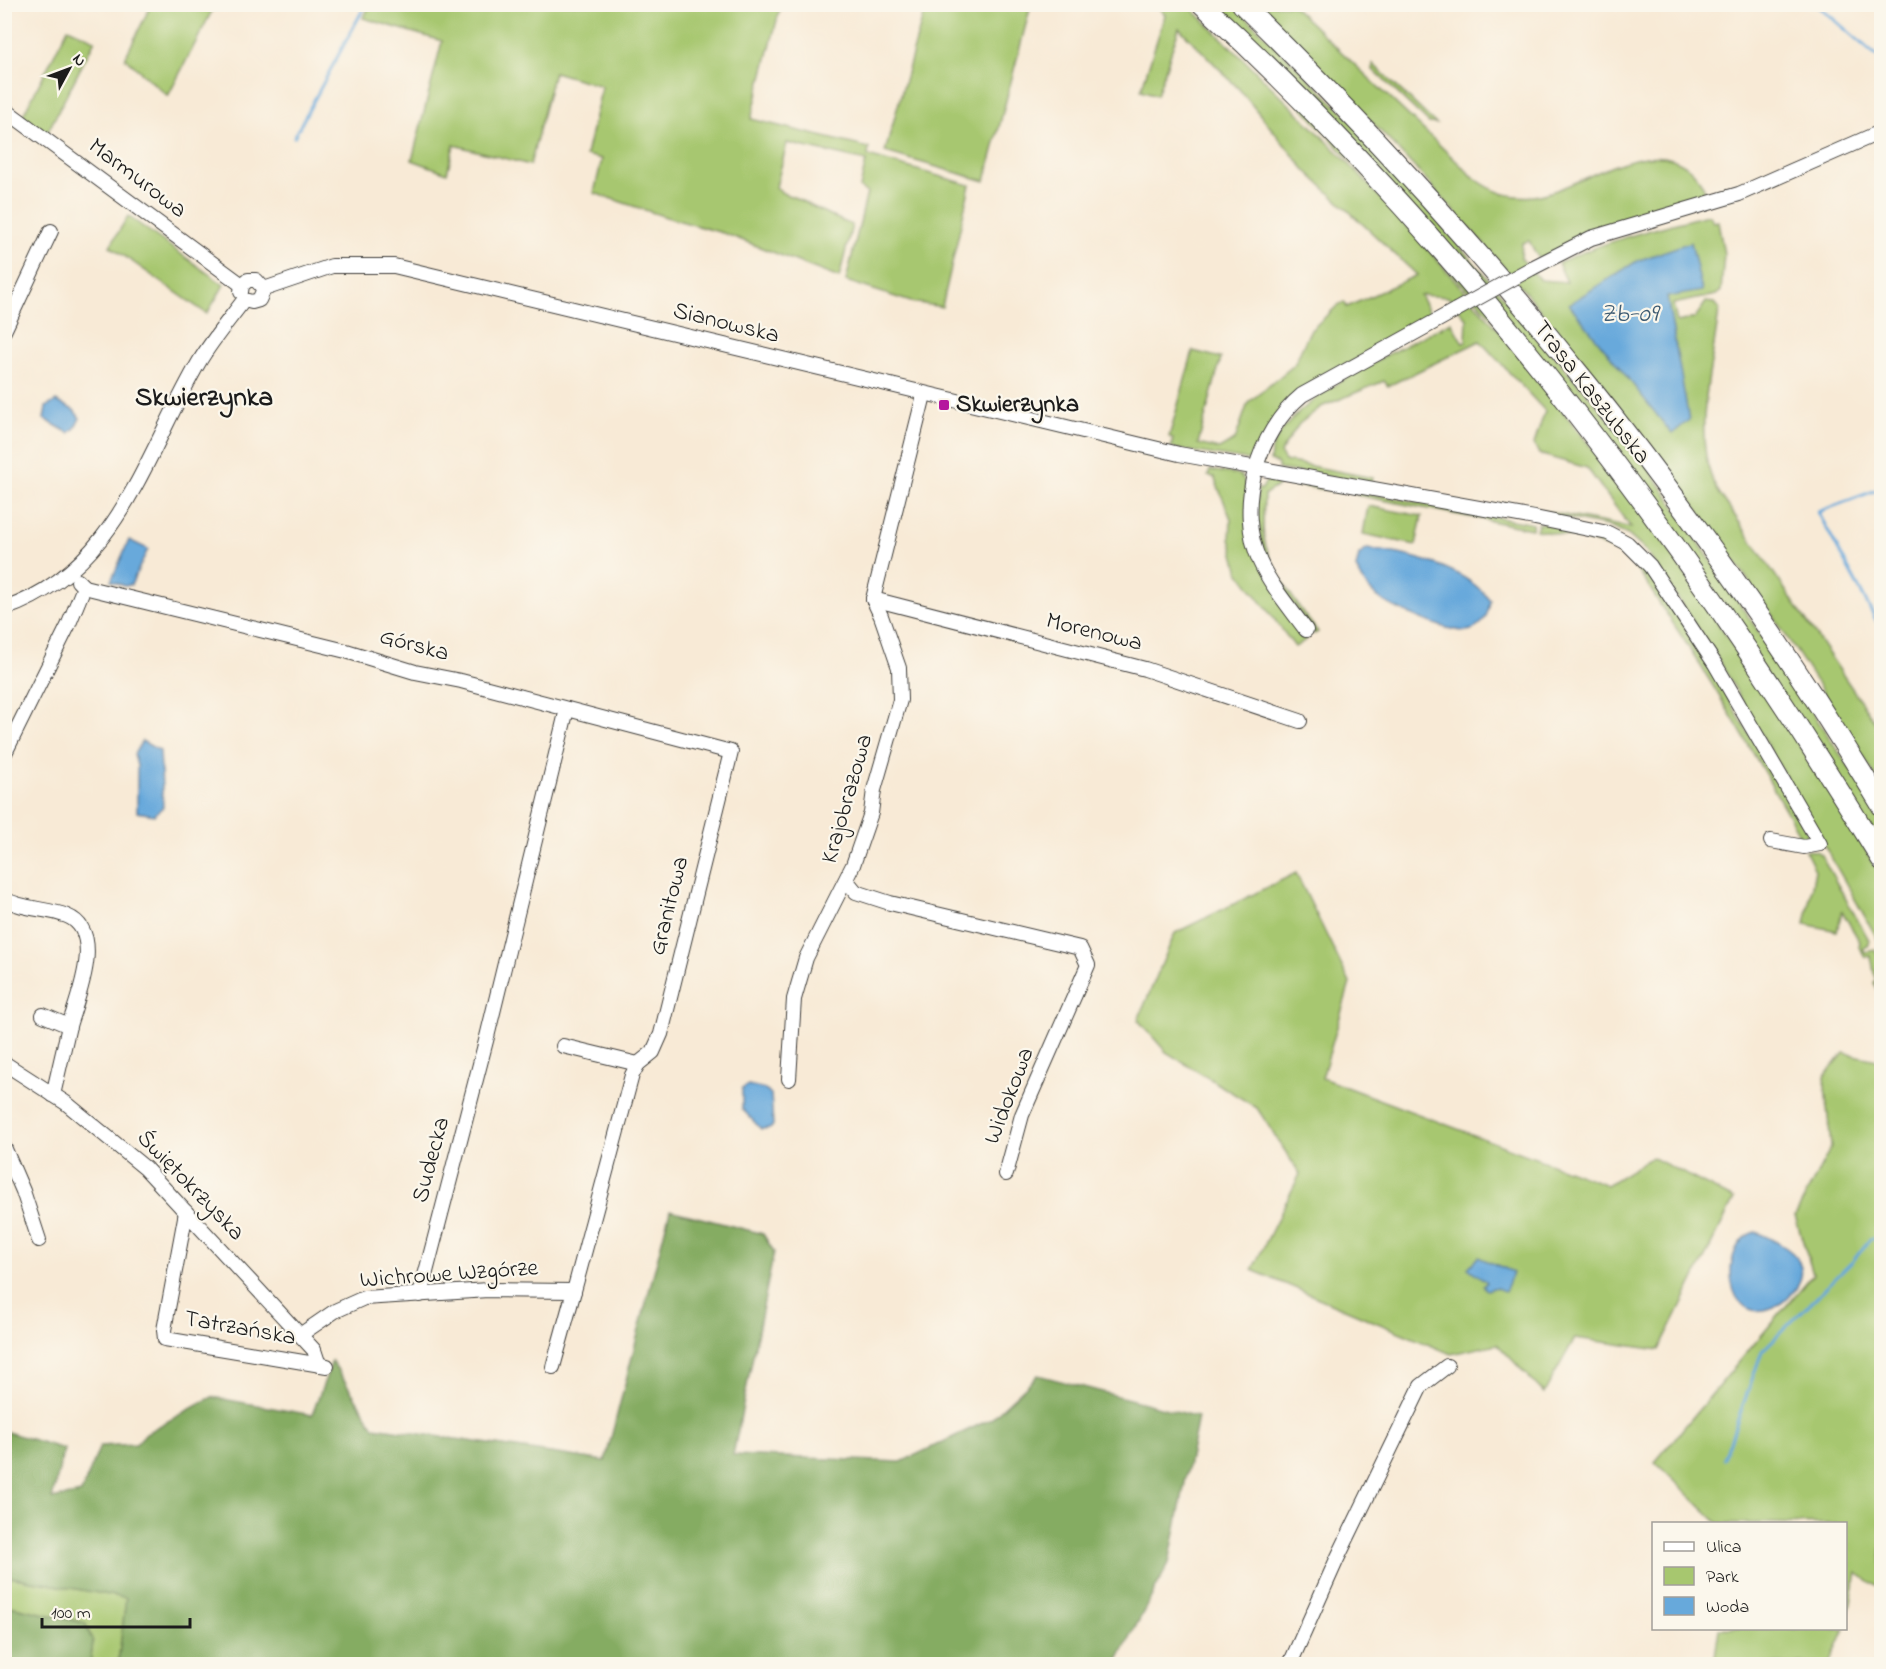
<svg xmlns="http://www.w3.org/2000/svg" width="1886" height="1669" viewBox="0 0 1886 1669" font-family="'Indie Flower',sans-serif">
	<style>
		.green { fill: #a7c76f; stroke: #627246; stroke-width: 1.5 }
		.forest { fill: #85ac62; stroke: #50643f; stroke-width: 1.5 }
		.water { fill: #67a9db; stroke: #42627c; stroke-width: 1.5 }
		.lines { fill: none; stroke-linecap: round; stroke-linejoin: round }
		.stream { stroke: #67a9db; stroke-width: 3 }
		.minor-casing { stroke: #3d3b38; stroke-width: 16 }
		.highway-casing { stroke: #3d3b38; stroke-width: 22 }
		.minor { stroke: #fff; stroke-width: 14 }
		.highway { stroke: #fff; stroke-width: 20 }
		.minor-bridge-casing { stroke: #3d3b38; stroke-width: 16; stroke-linecap: butt }
		.minor-bridge { stroke: #fff; stroke-width: 14 }
		.poi-dot { fill: #b5179e; stroke: #fbf7ec; stroke-width: 2 }
		.labels { text-anchor: middle; dominant-baseline: central; stroke-width: 4.5; stroke-linejoin: round; paint-order: stroke }
		.street-label { font-size: 24px; fill: #1c1c1c; stroke: #fbf7ec }
		.poi-label { font-size: 24px; font-weight: bold; fill: #1c1c1c; stroke: #fbf7ec; text-anchor: start }
		.water-label { font-size: 26px; font-style: italic; fill: #3e5b72; stroke: #fbf7ec }
		.quarter-label { font-size: 27px; font-weight: bold; fill: #1c1c1c; stroke: #fbf7ec }
	</style>
	<rect width="100%" height="100%" fill="#fbf7ec"/>
	<filter id="ink" filterUnits="userSpaceOnUse"><feTurbulence type="fractalNoise" baseFrequency=".0167" numOctaves="2"/><feDisplacementMap in="SourceGraphic" scale="12" xChannelSelector="R" yChannelSelector="G"/><feConvolveMatrix kernelMatrix="1 2 1 2 8 2 1 2 1" color-interpolation-filters="sRGB"/></filter>
	<filter id="wash" filterUnits="userSpaceOnUse"><feTurbulence type="fractalNoise" baseFrequency=".008" numOctaves="4" result="noise"/><feDisplacementMap in="SourceGraphic" scale="24" xChannelSelector="R" yChannelSelector="G"/><feGaussianBlur stdDeviation="1.35" result="paint"/><feColorMatrix in="noise" values="0 0 0 0 0 0 0 0 0 0 0 0 0 0 0 0 0 1.4 0 .05"/><feComposite in="paint" operator="in"/></filter>
	<g filter="url(#wash)">
		<rect width="100%" height="100%" fill="#f8ead6"/>
		<g class="green">
			<path d="M371 4 781 5 751 119 869 148 868 156 970 185 942 307 911 302 846 281 867 193 860 188 866 161 787 143 776 187C784 197 790 194 800 200 817 209 834 218 852 225L839 278 726 234 666 217 594 193 602 159 586 155 602 86 554 72 530 165 454 145 447 173 412 160 442 41 363 18Z"/>
			<polygon points="151,5 215,5 168,96 125,58"/>
			<polygon points="926,5 1031,5 985,181 885,152"/>
			<path d="M1156 5H1188L1340 154 1413 233 1496 327 1652 524 1837 802 1881 876V945L1717 657 1646 551 1628 535 1607 526 1524 510 1523 507 1631 528 1587 468 1539 454 1534 444 1545 411 1480 341 1388 386 1384 381 1321 407 1299 424 1280 453 1285 461 1373 478 1370 483 1278 469V464L1270 461C1270 405 1406 346 1451 322L1463 343 1466 342 1467 319 1448 297 1420 295 1432 318 1312 384 1253 461 1171 448 1173 438 1169 437 1193 351 1221 358 1198 444 1219 449 1235 440 1248 403 1294 365 1310 331 1338 305 1344 302 1347 307 1417 275 1306 171 1239 89 1179 28 1157 95 1141 90 1165 15Z"/>
			<polygon points="1210,5 1234,5 1350,119 1643,459 1881,815 1881,847 1629,469"/>
			<path d="M1256 5H1292L1470 174C1488 190 1510 199 1534 196 1580 190 1648 130 1691 170 1698 177 1706 188 1706 198L1539 259 1529 241 1522 243 1521 258 1540 280 1567 282 1558 263C1606 240 1655 229 1707 215L1711 217 1713 222 1718 221 1724 254 1721 291 1716 295 1673 304 1677 322 1695 318 1706 302 1714 303 1719 309C1714 364 1692 425 1712 479 1715 489 1725 501 1731 510L1881 731V786C1709 497 1496 239 1256 5Z"/>
			<polygon points="68,28 95,40 46,135 22,117"/>
			<polygon points="1373,65 1373,64 1436,124 1429,123 1373,70"/>
			<polygon points="128,216 224,285 207,314 110,246"/>
			<polygon points="1210,470 1240,475 1245,482 1245,486 1249,487 1247,531 1307,639 1295,647 1239,572 1230,539 1231,519 1214,477 1208,476"/>
			<path d="M1276 477 1339 490V492L1282 483 1264 495C1264 512 1261 531 1266 547 1276 575 1299 609 1318 632L1314 634C1282 588 1248 549 1258 489H1262L1266 481H1275Z"/>
			<polygon points="1358,491 1533,524 1532,529 1356,495"/>
			<polygon points="1368,506 1422,516 1416,545 1363,534"/>
			<path d="M1542 523 1623 544 1665 593 1808 833 1805 841 1787 839 1799 834C1756 757 1712 680 1662 607 1651 591 1639 567 1623 556 1598 539 1566 536 1536 530L1538 524Z"/>
			<path d="M1805 850 1816 851 1821 855 1869 940V945L1863 949 1865 952 1875 950 1881 962V995L1874 983 1876 979C1872 971 1874 963 1870 956L1865 957 1859 946 1860 942 1842 911 1837 931 1805 924 1815 870Z"/>
			<polygon points="1296,873 1350,983 1322,1078 1607,1185 1652,1157 1734,1199 1659,1350 1575,1338 1544,1393 1497,1344 1451,1354 1252,1270 1300,1174 1257,1108 1166,1052 1138,1020 1175,933"/>
			<polygon points="1844,1053 1882,1061 1881,1589 1857,1573 1846,1625 1846,1524 1718,1523 1655,1462 1813,1274 1795,1216 1831,1147 1824,1077"/>
			<polygon points="4,1576 127,1598 118,1664 90,1664 93,1642 85,1623 5,1605"/>
			<polygon points="1719,1629 1719,1628 1845,1629 1829,1664 1714,1664"/>
		</g>
		<g class="forest">
			<polygon points="670,1210 763,1234 774,1252 733,1455 901,1462 991,1419 1038,1375 1198,1417 1169,1563 1116,1664 118,1664 126,1598 5,1576 4,1431 64,1449 52,1499 81,1493 100,1446 136,1444 146,1433 212,1397 312,1415 332,1361 374,1427 605,1461"/>
			<polygon points="5,1605 85,1623 93,1642 90,1664 5,1664"/>
		</g>
		<g class="water">
			<polygon points="1691,242 1702,291 1667,297 1689,420 1672,434 1569,304 1637,261"/>
			<polygon points="56,401 74,410 80,418 75,428 69,433 44,419 46,407"/>
			<polygon points="129,540 148,549 131,585 125,586 111,581"/>
			<path d="M1367 549C1409 554 1463 566 1490 600 1489 612 1484 626 1471 630 1453 636 1390 607 1375 595 1366 587 1361 579 1356 568L1359 555Z"/>
			<polygon points="142,741 160,751 163,807 154,815 137,812 137,766 134,754"/>
			<polygon points="748,1085 765,1089 771,1094 773,1125 771,1128 761,1129 742,1109 742,1089"/>
			<path d="M1756 1232C1779 1242 1817 1259 1795 1289 1790 1295 1786 1301 1778 1305 1722 1334 1718 1239 1756 1232Z"/>
			<polygon points="1478,1257 1513,1272 1505,1292 1496,1287 1487,1290 1483,1286 1487,1282 1468,1268"/>
		</g>
		<g class="lines">
			<g class="stream">
				<polyline points="1816,4 1882,61"/>
				<polyline points="294,137 366,4"/>
				<polyline points="1882,488 1818,512 1882,631"/>
				<polyline points="1724,1459 1762,1351 1853,1261 1870,1239 1882,1238"/>
			</g>
		</g>
	</g>
	<g filter="url(#ink)">
		<g class="lines">
			<defs>
				<g id="minor">
					<polyline points="4,109 242,285"/>
					<polyline points="1532,268 1591,238 1739,194 1876,134"/>
					<polyline points="264,289 332,266 394,266 1179,454 1535,518 1608,533 1627,543 1650,566 1715,664 1820,844 1804,847 1771,841"/>
					<polyline points="241,292 242,285 248,280 256,280 264,289"/>
					<polyline points="244,300 252,302 259,300 264,289"/>
					<polyline points="4,331 51,231"/>
					<polyline points="84,587 346,651 415,672 461,681 731,752 661,1034 653,1052 638,1064 632,1075 574,1291 488,1290 364,1298 335,1311 300,1335"/>
					<polyline points="873,599 1145,669 1300,721"/>
					<polyline points="873,599 924,395"/>
					<path d="M4 609C118 570 144 456 199 362 212 340 229 320 244 300"/>
					<path d="M1306 630C1290 608 1271 586 1260 562 1235 507 1257 432 1302 395L1456 310"/>
					<polyline points="4,755 68,626 84,587 78,581"/>
					<polyline points="847,881 856,892 890,903 1080,948 1088,965 1022,1115 1006,1174"/>
					<path d="M4 899C24 910 48 908 67 916 106 932 77 998 69 1026L43 1015"/>
					<polyline points="563,1046 638,1064"/>
					<polyline points="4,1063 66,1103 145,1168 314,1350 319,1365"/>
					<polyline points="789,1079 794,999 806,958 853,865 871,813 874,790 900,700 899,668 881,616 873,599"/>
					<polyline points="53,1095 69,1026"/>
					<polyline points="4,1147 23,1191 39,1240"/>
					<polyline points="186,1212 164,1330 165,1339 327,1366"/>
					<polyline points="420,1295 487,1037 567,709"/>
					<polyline points="553,1367 574,1291"/>
					<polyline points="1290,1664 1337,1559 1421,1386 1447,1366"/>
				</g>
				<g id="highway">
					<path d="M1202 4C1473 253 1691 547 1882 860"/>
					<path d="M1242 4C1492 249 1701 507 1882 806"/>
				</g>
			</defs>
			<use href="#minor" class="minor-casing"/>
			<use href="#highway" class="highway-casing"/>
			<use href="#minor" class="minor"/>
			<use href="#highway" class="highway"/>
			<defs>
				<polyline id="minor-bridge" points="1456,310 1532,268"/>
			</defs>
			<use href="#minor-bridge" class="minor-bridge-casing"/>
			<use href="#minor-bridge" class="minor-bridge"/>
		</g>
	</g>
	<rect class="poi-dot" x="938" y="399" width="12" height="12" rx="3"/>
	<g class="labels">
		<g class="street-label">
			<text transform="translate(137 179) rotate(37)">Marmurowa</text>
			<text transform="translate(726 324) rotate(14)">Sianowska</text>
			<text transform="translate(1591 393) rotate(52)">Trasa Kaszubska</text>
			<text transform="translate(1094 633) rotate(14)">Morenowa</text>
			<text transform="translate(414 646) rotate(15)">Górska</text>
			<text transform="translate(848 799) rotate(-74)">Krajobrazowa</text>
			<text transform="translate(670 906) rotate(-76)">Granitowa</text>
			<text transform="translate(1010 1096) rotate(-69)">Widokowa</text>
			<text transform="translate(432 1160) rotate(-75)">Sudecka</text>
			<text transform="translate(190 1186) rotate(46)">Świętokrzyska</text>
			<text transform="translate(449 1275) rotate(-4)">Wichrowe Wzgórze</text>
			<text transform="translate(240 1329) rotate(10)">Tatrzańska</text>
		</g>
		<g class="poi-label">
			<text x="956" y="405">Skwierzynka</text>
		</g>
		<g class="water-label">
			<text x="1629" y="315">Zb-09</text>
		</g>
		<g class="quarter-label">
			<text x="204" y="398">Skwierzynka</text>
		</g>
	</g>
	<rect width="1886" height="1669" fill="none" stroke="#fbf7ec" stroke-width="24"/>
	<rect x="1652" y="1522" width="195" height="108" fill="#fbf7ec" stroke="#a29f99" stroke-width="1.5"/>
	<rect x="1664" y="1542" width="30" height="9" fill="#ffffff" stroke="#a29f99" stroke-width="1.5"/>
	<text x="1706" y="1552" font-size="18" fill="#1c1c1c">Ulica</text>
	<rect x="1664" y="1567" width="30" height="18" fill="#a7c76f" stroke="#a29f99" stroke-width="1.5"/>
	<text x="1706" y="1582" font-size="18" fill="#1c1c1c">Park</text>
	<rect x="1664" y="1597" width="30" height="18" fill="#67a9db" stroke="#a29f99" stroke-width="1.5"/>
	<text x="1706" y="1612" font-size="18" fill="#1c1c1c">Woda</text>
	<g transform="translate(69 69) rotate(49)" stroke="#fbf7ec" stroke-width="4.5" paint-order="stroke">
	<path d="M0-4.5L10 22L0 15L-10 22Z" fill="#1c1c1c"/>
	<text y="-9" font-size="16" font-weight="bold" text-anchor="middle" fill="#1c1c1c">N</text>
	</g>
	<path d="M42 1618v9h148v-9" fill="none" stroke="#1c1c1c" stroke-width="3"/>
	<text x="51" y="1618" font-size="18" fill="#1c1c1c" stroke="#fbf7ec" stroke-width="4.5" paint-order="stroke">100 m</text>
</svg>
